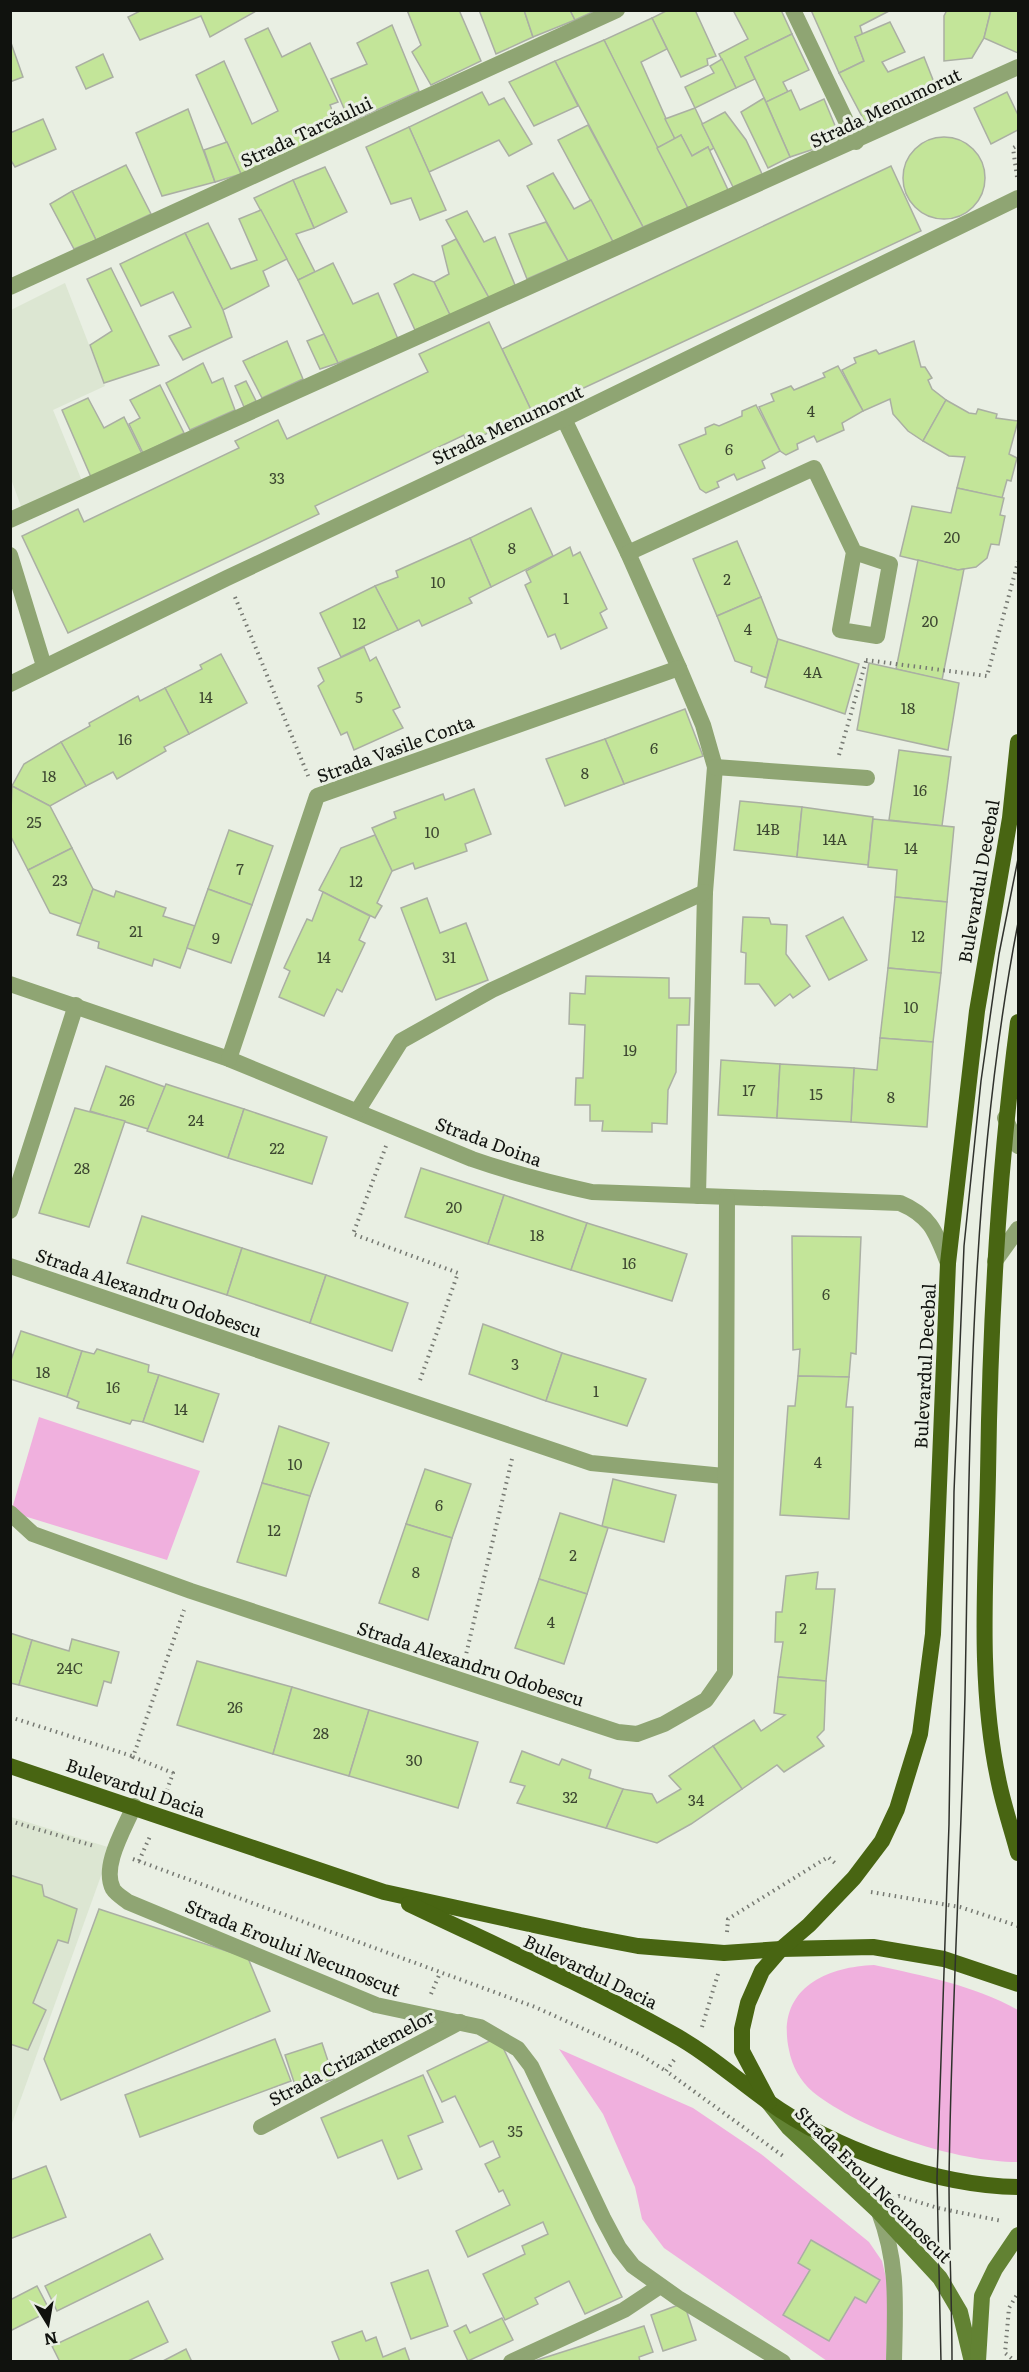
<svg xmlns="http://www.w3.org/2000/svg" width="1029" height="2372" viewBox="0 0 1029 2372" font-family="Literata,serif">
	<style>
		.built { fill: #dce6d2 }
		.green { fill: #f0b0de }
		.building { fill: #c3e599; stroke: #aaafa3; stroke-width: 1.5 }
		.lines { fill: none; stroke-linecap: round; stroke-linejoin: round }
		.path { stroke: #767972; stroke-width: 4; stroke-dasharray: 1.5 4.5; stroke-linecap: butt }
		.minor { stroke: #8fa573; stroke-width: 16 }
		.secondary { stroke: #628233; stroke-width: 16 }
		.primary { stroke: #486512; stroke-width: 16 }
		.tram { stroke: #2f312c; stroke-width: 1.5 }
		.labels { text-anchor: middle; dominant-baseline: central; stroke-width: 6; stroke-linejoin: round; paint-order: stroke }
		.number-label { font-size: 15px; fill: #3d4731 }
		.street-label { font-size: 18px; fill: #10120e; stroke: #e9efe3 }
	</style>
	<rect width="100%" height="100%" fill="#e9efe3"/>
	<g class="built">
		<polygon points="65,283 105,386 53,410 82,481 22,509 11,479 11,310"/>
		<polygon points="11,1817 111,1848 11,2126"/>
	</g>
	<g class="green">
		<polygon points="39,1417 200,1471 167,1560 11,1512"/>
		<path d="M874 1965C924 1976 973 1985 1018 2010V2162C957 2162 862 2131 813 2092 800 2081 792 2066 789 2050 776 1991 823 1967 874 1965Z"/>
		<polygon points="559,2049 693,2108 761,2154 869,2242 882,2261 888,2286 886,2361 827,2361 664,2248 642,2219 635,2187 603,2114"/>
	</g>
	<g class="building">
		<polygon points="142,10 258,10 210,37 201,16 140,40 128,17"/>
		<polygon points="407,10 459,10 481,61 431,85 412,52 421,45"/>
		<polygon points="479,10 524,10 533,37 496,54"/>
		<polygon points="524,10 570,10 575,20 533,37"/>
		<polygon points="570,10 597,10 575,20"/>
		<polygon points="668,10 695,10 716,56 707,59 708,65 681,77 652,18"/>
		<polygon points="781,10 792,34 745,57 755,79 736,88 719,54 748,39 733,10"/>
		<polygon points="811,10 891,10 860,26 863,36 855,37 864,61 839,73"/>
		<polygon points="947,10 991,10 984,38 972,58 944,61 944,16"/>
		<polygon points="991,10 1018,11 1018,53 984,38"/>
		<polygon points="652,18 667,49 641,62 675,139 657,148 604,40"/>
		<polygon points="890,22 905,52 882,62 888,72 924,57 937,90 867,126 839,73 864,61 855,37"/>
		<polygon points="392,25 419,91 350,122 331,79 367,64 357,43"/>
		<polygon points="268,28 282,57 310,43 338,102 330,105 340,129 241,174 196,75 224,61 252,124 278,111 245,39"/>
		<polygon points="792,34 809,70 783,82 788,92 766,102 745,57"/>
		<polygon points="10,40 23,77 10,82"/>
		<polygon points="604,40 688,208 643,227 555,61"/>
		<polygon points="103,54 113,77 86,89 76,67"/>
		<polygon points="722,59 736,88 695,108 685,87 714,73 710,66"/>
		<polygon points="555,61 578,106 534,126 509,82"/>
		<polygon points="791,90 800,110 824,99 841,140 790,157 766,102"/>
		<polygon points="482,92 489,105 504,98 532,144 509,156 499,140 429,172 409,127"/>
		<polygon points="1007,92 1018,115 1018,130 991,144 974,108"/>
		<polygon points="764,98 790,157 768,168 741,112"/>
		<polygon points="695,108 714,148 709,151 708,147 692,156 681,135 675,139 665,119"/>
		<polygon points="188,109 215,182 162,196 136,133"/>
		<polygon points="725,112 746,140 762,174 733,187 702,124"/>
		<polygon points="43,119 56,149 15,167 10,159 10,133"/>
		<polygon points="588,125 643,227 613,242 558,140"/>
		<polygon points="409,127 446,210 420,220 411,198 391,204 366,147"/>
		<polygon points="681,135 692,156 708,147 728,190 688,208 657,148"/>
		<circle cx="944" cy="178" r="41"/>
		<polygon points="227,142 241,174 215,182 204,150"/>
		<polygon points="126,165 151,214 96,240 72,191"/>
		<polygon points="891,166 921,231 532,412 502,349"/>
		<polygon points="325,167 347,212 314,228 293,180"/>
		<polygon points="553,173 574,209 591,200 613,242 568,261 527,186"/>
		<polygon points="293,180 314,228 296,234 315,272 298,280 254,198"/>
		<polygon points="72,191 96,240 74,249 50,204"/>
		<polygon points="261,210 287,259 263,271 269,286 223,310 185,233 208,223 231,269 257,260 239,219"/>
		<polygon points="467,211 484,242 495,237 515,285 489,298 446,220"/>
		<polygon points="546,222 568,261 527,279 509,234"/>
		<polygon points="185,233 223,310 232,337 183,360 169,336 191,327 173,292 141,306 120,264"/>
		<polygon points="456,239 489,298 450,315 434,282 449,274 442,246"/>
		<polygon points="333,263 353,304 378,293 398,339 338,363 298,280"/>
		<polygon points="111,268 159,365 104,383 90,345 112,331 87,279"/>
		<polygon points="413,274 434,282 450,315 415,330 394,284"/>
		<polygon points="489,322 532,412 467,443 464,435 315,506 319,514 68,633 22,536 78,509 84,522 239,448 235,441 278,420 287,439 428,372 419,354"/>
		<polygon points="324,334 338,363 320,369 307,341"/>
		<polygon points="287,341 303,379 262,398 243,361"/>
		<polygon points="914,341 921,367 925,367 932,378 928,380 932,389 946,400 923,441 908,431 893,414 890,399 863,411 842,370 856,363 854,358 876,350 879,354"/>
		<polygon points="203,363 212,383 223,378 235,410 190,430 166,383"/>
		<polygon points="838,366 863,411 842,423 844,430 817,442 814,436 797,444 798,449 786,455 780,451 759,407 774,401 771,394 791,386 794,390 825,377 823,373"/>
		<polygon points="246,381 256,401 244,407 235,386"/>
		<polygon points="160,385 184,433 143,453 129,424 140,418 130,400"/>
		<polygon points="88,398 104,428 124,417 142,454 91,477 62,410"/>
		<polygon points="946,400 969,413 976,414 978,409 997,414 996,418 1018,421 1009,454 1017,458 1011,481 1007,480 1002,498 957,488 965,457 949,456 923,441"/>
		<polygon points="756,405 780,451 762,461 765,468 737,480 734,474 717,482 719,487 706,493 700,489 679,445 706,434 705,428 714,424 719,426 742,416 742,411"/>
		<polygon points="957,488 1004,498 1000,515 1005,516 999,545 991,544 987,558 976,567 958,570 900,556 912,506 951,513"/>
		<polygon points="531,508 553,556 491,587 470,538"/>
		<polygon points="470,538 491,587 469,598 472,603 422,626 419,620 398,630 375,586 398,577 396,571"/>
		<polygon points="737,541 761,597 717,616 693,559"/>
		<polygon points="570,547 573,556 580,552 607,609 600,613 607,628 561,649 555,634 548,637 525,585 531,582 526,571"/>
		<polygon points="918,560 958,570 964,569 942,680 896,669"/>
		<polygon points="375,586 398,630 341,657 320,613"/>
		<polygon points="761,597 778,640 767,678 751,672 752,667 735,661 717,616"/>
		<polygon points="778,639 859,664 845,714 765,687"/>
		<polygon points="364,647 370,661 376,657 400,707 393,710 403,728 354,750 347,732 341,735 318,686 324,681 318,668"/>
		<polygon points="221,654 247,703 189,734 165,688 202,669 200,665"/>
		<polygon points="869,663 959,683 948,750 857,730"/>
		<polygon points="165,688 189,734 164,747 166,751 117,779 113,772 86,786 61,742 90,726 89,723 138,696 140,701"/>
		<polygon points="685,709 703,756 624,784 605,739"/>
		<polygon points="605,739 624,784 565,806 546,759"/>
		<polygon points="61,742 86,786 50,806 12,786 24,764"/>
		<polygon points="899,750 951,757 942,826 889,820"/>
		<polygon points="12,786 50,806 72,848 28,870 10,835"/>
		<polygon points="474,789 491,834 465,844 467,851 415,869 413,863 392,871 372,828 396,818 394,812 443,794 445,800"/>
		<polygon points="740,801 802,807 797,857 734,850"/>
		<polygon points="802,807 873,817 868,865 797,857"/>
		<polygon points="873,819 954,827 947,902 895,897 897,870 868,867"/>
		<polygon points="229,830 273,846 252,905 208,889"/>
		<polygon points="375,835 392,871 377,903 382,906 375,918 319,890 341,848"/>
		<polygon points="72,848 93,889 81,924 50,913 28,870"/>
		<polygon points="93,889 114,897 116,891 166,908 163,916 195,926 180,968 154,959 152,966 98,948 99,942 77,935"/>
		<polygon points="208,889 252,905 231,963 187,948"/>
		<polygon points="323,892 370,916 359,940 365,943 342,992 337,989 324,1016 279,997 290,971 284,968 307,919 312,921"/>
		<polygon points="895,897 947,902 941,973 888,968"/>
		<polygon points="427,898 440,933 466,923 488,980 436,1000 401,908"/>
		<polygon points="743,917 769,918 771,924 787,925 786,954 810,986 793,998 790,994 775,1006 759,984 745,984 746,953 741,952"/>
		<polygon points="843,917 867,960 829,980 806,936"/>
		<polygon points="888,968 941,973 933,1042 880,1038"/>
		<polygon points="586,976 669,978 669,998 690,998 689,1025 677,1025 676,1072 668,1090 667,1124 652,1123 652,1132 602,1131 603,1121 590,1121 590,1105 575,1105 576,1078 583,1078 585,1025 569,1024 570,993 585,994"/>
		<polygon points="880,1038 933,1042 927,1127 851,1122 854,1068 877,1070"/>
		<polygon points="721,1060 780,1064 777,1118 718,1115"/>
		<polygon points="780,1064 854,1068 851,1122 777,1118"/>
		<polygon points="106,1066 165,1087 148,1129 90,1111"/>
		<polygon points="166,1084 244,1109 228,1158 147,1131"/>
		<polygon points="75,1108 125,1121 89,1227 39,1213"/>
		<polygon points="244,1109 327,1137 312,1184 228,1158"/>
		<polygon points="421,1168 504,1195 488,1244 405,1217"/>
		<polygon points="504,1195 587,1223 571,1270 488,1244"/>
		<polygon points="142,1216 242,1248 227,1295 127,1263"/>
		<polygon points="587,1223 687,1254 672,1301 571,1270"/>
		<polygon points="792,1236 861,1237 856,1354 851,1353 849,1377 798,1376 800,1349 793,1350"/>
		<polygon points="242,1248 326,1275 310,1323 227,1295"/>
		<polygon points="326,1275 408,1303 392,1351 310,1323"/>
		<polygon points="483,1324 562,1353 546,1401 469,1374"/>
		<polygon points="21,1331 82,1351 67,1397 10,1379 10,1363"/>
		<polygon points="97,1349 149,1365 148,1372 159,1375 143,1422 132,1420 130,1424 77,1408 79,1402 67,1397 82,1351 94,1354"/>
		<polygon points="562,1353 646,1379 627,1426 546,1401"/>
		<polygon points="159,1375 219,1394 203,1442 143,1422"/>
		<polygon points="798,1376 849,1377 846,1407 853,1407 849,1519 780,1515 788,1406 795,1406"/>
		<polygon points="279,1426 329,1443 310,1496 262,1483"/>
		<polygon points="425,1469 471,1484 452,1538 406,1524"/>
		<polygon points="613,1479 676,1495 664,1542 602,1526"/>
		<polygon points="262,1483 310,1496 286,1576 237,1562"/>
		<polygon points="560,1513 608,1528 587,1594 539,1579"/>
		<polygon points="406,1524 452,1538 428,1620 379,1603"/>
		<polygon points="818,1572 816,1589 835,1589 826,1681 778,1677 783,1642 775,1642 776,1612 782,1612 786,1576"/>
		<polygon points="539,1579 587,1594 564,1664 515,1648"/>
		<polygon points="10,1633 32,1640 19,1685 10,1683"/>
		<polygon points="72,1639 119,1652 111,1683 104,1681 97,1706 19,1685 32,1640 69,1651"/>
		<polygon points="197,1661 292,1687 273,1754 177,1725"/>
		<polygon points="778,1677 826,1681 824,1730 817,1737 824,1746 784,1772 777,1765 742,1789 713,1746 754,1720 761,1731 785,1715 774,1713"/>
		<polygon points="292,1687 369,1710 349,1776 273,1754"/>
		<polygon points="369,1710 478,1742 458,1808 349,1776"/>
		<polygon points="713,1746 742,1789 691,1824 657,1843 606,1828 623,1789 652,1794 657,1803 681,1789 669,1776"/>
		<polygon points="522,1751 559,1765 562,1759 591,1770 589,1778 623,1789 606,1828 517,1803 525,1786 510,1782"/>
		<polygon points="10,1875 42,1885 44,1896 77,1909 68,1943 58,1940 33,2003 46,2010 28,2050 10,2044"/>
		<polygon points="99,1909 248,1958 270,2011 61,2100 44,2059"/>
		<polygon points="498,2037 622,2297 585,2314 569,2281 535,2298 538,2304 505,2320 483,2274 525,2254 522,2246 548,2234 543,2222 468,2257 456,2231 510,2205 503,2190 499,2192 485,2164 500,2157 493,2141 480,2147 455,2096 442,2102 427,2071"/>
		<polygon points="275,2039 291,2081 140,2137 125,2095"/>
		<polygon points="322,2043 334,2079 297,2091 285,2055"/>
		<polygon points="423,2075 443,2122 408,2136 422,2169 398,2179 382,2140 338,2158 321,2118"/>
		<polygon points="46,2166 66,2217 10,2239 10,2180"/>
		<polygon points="150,2234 163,2259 57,2311 45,2286"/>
		<polygon points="811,2240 880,2280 866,2303 855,2297 829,2341 783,2315 810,2270 798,2263"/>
		<polygon points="428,2270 448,2326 411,2339 391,2283"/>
		<polygon points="37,2286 50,2311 10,2331 10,2300"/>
		<polygon points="148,2301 168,2342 126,2362 60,2362 52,2346"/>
		<polygon points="684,2303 696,2340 663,2351 651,2315"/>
		<polygon points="502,2318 513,2340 468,2361 454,2331 466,2325 470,2333"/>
		<polygon points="644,2326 653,2352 639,2357 640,2362 531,2362"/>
		<polygon points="362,2331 366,2341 376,2337 383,2357 405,2348 410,2362 340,2362 332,2342"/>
		<polygon points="186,2349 192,2362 161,2362"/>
	</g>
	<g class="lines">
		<g class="path">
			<polyline points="1017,177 1013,148 1018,145"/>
			<polyline points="235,597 309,778"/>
			<polyline points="866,660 987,676 1018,562"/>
			<polyline points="839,755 867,658"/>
			<polyline points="386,1146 353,1234 458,1273 419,1383"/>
			<polyline points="465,1659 512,1459"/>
			<polyline points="10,1717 132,1756"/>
			<polyline points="165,1796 173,1773 133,1757 184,1610"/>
			<polyline points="10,1821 94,1846"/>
			<polyline points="133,1859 535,2007 639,2054 666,2071"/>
			<polyline points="139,1861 151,1834"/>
			<polyline points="871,1892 960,1907 1018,1926"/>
			<polyline points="727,1932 728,1919 828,1857 837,1865"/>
			<polyline points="431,1994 440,1973"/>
			<polyline points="702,2027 718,1974"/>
			<polyline points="674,2060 666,2071 783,2156"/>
			<polyline points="893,2199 899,2196 938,2208 1002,2221"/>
			<polyline points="1016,2362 1005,2353 1009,2308 1018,2293"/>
		</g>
		<g class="minor">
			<polyline points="793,10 856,142"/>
			<polyline points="10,287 617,10"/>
			<polyline points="564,419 628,553 679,668 703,725 715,767 705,892 698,1196"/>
			<polyline points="10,520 1018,67"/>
			<polyline points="628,553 814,468 854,552 840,630 877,636 890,564 854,552"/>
			<polyline points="10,555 44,666"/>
			<polyline points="10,684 227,578 564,419 1018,198"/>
			<polyline points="715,767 867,778"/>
			<path d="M10 984 229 1059 472 1159C512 1173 551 1183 592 1192L900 1203C931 1216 936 1233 948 1263"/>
			<polyline points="229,1059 317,796 679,668"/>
			<polyline points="358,1110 401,1041 492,990 705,892"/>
			<polyline points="1005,1118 1018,1146"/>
			<polyline points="10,1211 76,1005"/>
			<polyline points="995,1261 1018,1229"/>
			<polyline points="10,1266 591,1463 724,1476"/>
			<polyline points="10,1513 33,1534 191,1591 618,1732 637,1734 664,1724 706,1700 725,1673 727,1198"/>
			<path d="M134 1806C125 1828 101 1866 113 1889 116 1894 123 1898 128 1902L376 2005 480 2027 518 2049 531 2066 603 2218 619 2248 633 2266 678 2298 783 2362"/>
			<polyline points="261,2127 460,2022"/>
			<path d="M879 2212C899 2265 895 2306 894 2362"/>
			<polyline points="511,2362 624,2310 660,2286"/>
		</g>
		<g class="secondary">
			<polyline points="769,2103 789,2128 879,2212 940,2278 960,2312 972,2362"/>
			<polyline points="978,2361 982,2296 995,2269 1018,2235"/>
		</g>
		<g class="primary">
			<path d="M1018 1022C998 1173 990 1324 988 1475 986 1578 977 1682 999 1783 1004 1807 1012 1830 1018 1853"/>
			<polyline points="10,1766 384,1892 580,1935 638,1946 724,1953 781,1949 873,1947 944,1959 1018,1984"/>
			<path d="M409 1904C497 1946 586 1985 671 2033 706 2052 735 2078 767 2101 834 2149 937 2186 1018 2187"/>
			<polyline points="769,2102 742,2051 742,2029 748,2003 762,1971 781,1949 809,1925 854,1878 882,1841 897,1809 920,1734 933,1634 948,1263 977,1011 1010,818 1018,742"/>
		</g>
		<g class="tram">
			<polyline points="941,2362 937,2178 949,1824 954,1492 964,1246 981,1081 999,954 1018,859"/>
			<path d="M952 2362C952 2301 949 2241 949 2180 951 2019 961 1857 965 1695 970 1437 969 1177 1018 923"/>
		</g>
	</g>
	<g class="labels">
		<g class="number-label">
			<text x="811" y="410">4</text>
			<text x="729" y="448">6</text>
			<text x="277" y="477">33</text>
			<text x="952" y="536">20</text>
			<text x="512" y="547">8</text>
			<text x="727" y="578">2</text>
			<text x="438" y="581">10</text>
			<text x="566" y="597">1</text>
			<text x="930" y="620">20</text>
			<text x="359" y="622">12</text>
			<text x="748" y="628">4</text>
			<text x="813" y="671">4A</text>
			<text x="206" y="696">14</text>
			<text x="359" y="696">5</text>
			<text x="908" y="707">18</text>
			<text x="125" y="738">16</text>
			<text x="654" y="747">6</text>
			<text x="585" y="772">8</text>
			<text x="49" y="775">18</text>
			<text x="920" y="789">16</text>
			<text x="34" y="821">25</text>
			<text x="768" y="828">14B</text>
			<text x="432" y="831">10</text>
			<text x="835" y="838">14A</text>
			<text x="911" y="847">14</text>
			<text x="240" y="868">7</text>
			<text x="60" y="879">23</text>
			<text x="356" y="880">12</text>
			<text x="136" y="930">21</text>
			<text x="918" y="935">12</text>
			<text x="216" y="937">9</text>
			<text x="324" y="956">14</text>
			<text x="449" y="956">31</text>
			<text x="911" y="1006">10</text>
			<text x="630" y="1049">19</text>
			<text x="749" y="1089">17</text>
			<text x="816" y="1093">15</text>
			<text x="891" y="1096">8</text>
			<text x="127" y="1099">26</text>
			<text x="196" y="1119">24</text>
			<text x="277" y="1147">22</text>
			<text x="82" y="1167">28</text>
			<text x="454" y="1206">20</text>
			<text x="537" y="1234">18</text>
			<text x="629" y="1262">16</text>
			<text x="826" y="1293">6</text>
			<text x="515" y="1363">3</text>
			<text x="43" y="1371">18</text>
			<text x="113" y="1386">16</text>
			<text x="596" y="1390">1</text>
			<text x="181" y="1408">14</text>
			<text x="818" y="1461">4</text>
			<text x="295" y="1463">10</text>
			<text x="439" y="1504">6</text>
			<text x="274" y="1529">12</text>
			<text x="573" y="1554">2</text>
			<text x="416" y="1571">8</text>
			<text x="551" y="1621">4</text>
			<text x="803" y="1627">2</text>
			<text x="70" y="1667">24C</text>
			<text x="235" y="1706">26</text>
			<text x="321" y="1732">28</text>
			<text x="414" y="1759">30</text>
			<text x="570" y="1796">32</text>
			<text x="696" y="1799">34</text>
			<text x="515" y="2130">35</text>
		</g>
		<g class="street-label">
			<text transform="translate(885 107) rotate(-25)">Strada Menumorut</text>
			<text transform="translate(306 131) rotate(-25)">Strada Tarcăului</text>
			<text transform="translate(507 424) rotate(-25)">Strada Menumorut</text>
			<text transform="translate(395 748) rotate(-20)">Strada Vasile Conta</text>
			<text transform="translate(978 881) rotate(-80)">Bulevardul Decebal</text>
			<text transform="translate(489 1141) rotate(20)">Strada Doina</text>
			<text transform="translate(149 1292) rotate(19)">Strada Alexandru Odobescu</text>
			<text transform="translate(924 1366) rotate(-87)">Bulevardul Decebal</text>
			<text transform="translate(471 1663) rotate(18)">Strada Alexandru Odobescu</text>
			<text transform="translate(136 1787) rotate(19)">Bulevardul Dacia</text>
			<text transform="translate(293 1947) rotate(22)">Strada Eroului Necunoscut</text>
			<text transform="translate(591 1971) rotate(26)">Bulevardul Dacia</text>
			<text transform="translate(351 2057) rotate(-28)">Strada Crizantemelor</text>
			<text transform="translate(874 2184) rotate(45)">Strada Eroul Necunoscut</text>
		</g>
	</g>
	<rect width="1029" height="2372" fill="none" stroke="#10120e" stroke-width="24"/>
	<g transform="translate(48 2324) rotate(169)" stroke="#e9efe3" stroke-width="4.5" paint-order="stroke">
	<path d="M0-4.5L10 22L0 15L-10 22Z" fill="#10120e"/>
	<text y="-9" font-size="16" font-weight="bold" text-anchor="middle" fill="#10120e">N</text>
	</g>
</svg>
